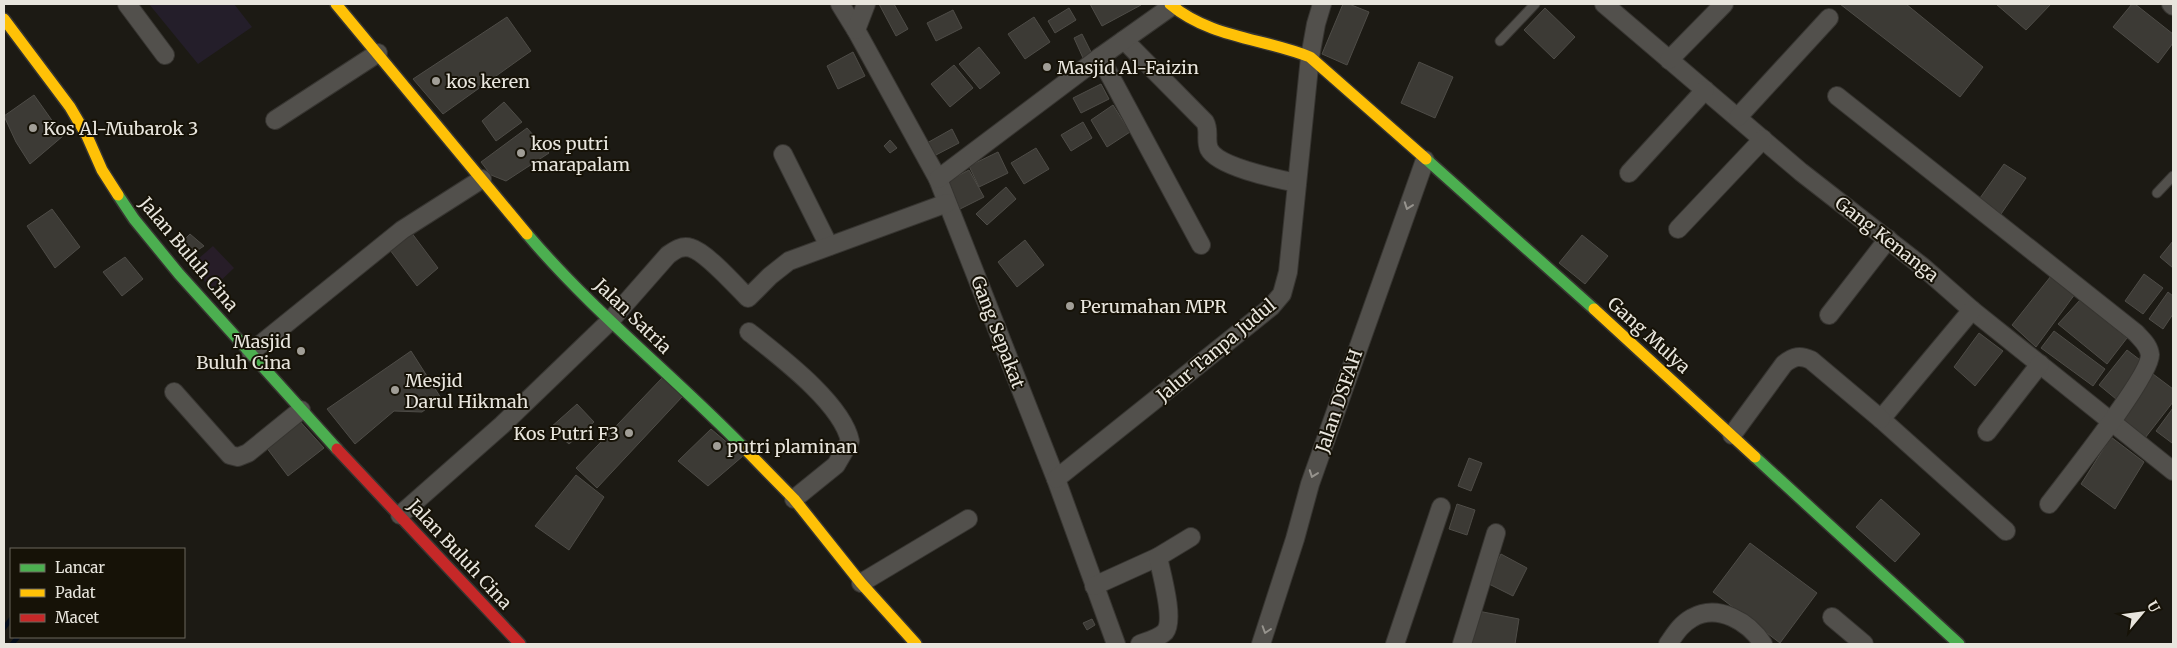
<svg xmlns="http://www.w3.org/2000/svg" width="2177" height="648" viewBox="0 0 2177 648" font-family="Merriweather,serif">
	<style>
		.commercial { fill: #241e2a }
		.education { fill: #271d28 }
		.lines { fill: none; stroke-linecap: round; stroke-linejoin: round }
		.stream { stroke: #030c1b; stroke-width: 4.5 }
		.building { fill: #3c3a35; stroke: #4e4c47 }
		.lane-casing { stroke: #373531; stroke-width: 11 }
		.street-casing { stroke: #373531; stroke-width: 20 }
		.fast-casing { stroke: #373531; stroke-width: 14 }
		.slow-casing { stroke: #373531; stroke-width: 14 }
		.jam-casing { stroke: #373531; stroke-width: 14 }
		.lane { stroke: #52504c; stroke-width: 9 }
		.street { stroke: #52504c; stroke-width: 18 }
		.fast { stroke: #4caf50; stroke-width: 11 }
		.slow { stroke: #ffc107; stroke-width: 11 }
		.jam { stroke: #c62828; stroke-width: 11 }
		.oneway { stroke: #96938d }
		.poi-dot { fill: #a19e97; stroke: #161207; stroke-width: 2 }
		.labels { text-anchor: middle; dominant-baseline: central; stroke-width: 4; stroke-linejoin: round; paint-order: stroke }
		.poi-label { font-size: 18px; fill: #e8e5dd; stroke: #161207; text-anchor: start }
		.street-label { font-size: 18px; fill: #e8e5dd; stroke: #161207 }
	</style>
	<rect width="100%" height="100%" fill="#1c1a14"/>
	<polygon class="commercial" points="149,4 234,4 252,27 198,64"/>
	<polygon class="education" points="213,246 234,268 212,289 190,266"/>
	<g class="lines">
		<g class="stream">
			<polyline points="4,628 11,619"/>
			<polyline points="12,644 18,637"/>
		</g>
	</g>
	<g class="building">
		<polygon points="879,4 894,4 908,29 896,36"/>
		<polygon points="1090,4 1140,4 1141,5 1102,26"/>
		<polygon points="1343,4 1349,4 1369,12 1347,65 1322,54"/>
		<polygon points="1840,4 1906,4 1983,67 1960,97"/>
		<polygon points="1996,4 2051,4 2026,30"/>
		<polygon points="2132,4 2135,4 2173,34 2173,43 2158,63 2113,27"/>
		<polygon points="1069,8 1076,20 1055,33 1048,21"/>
		<polygon points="1545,8 1575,37 1554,59 1524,30"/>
		<polygon points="953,10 962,28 936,41 927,23"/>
		<polygon points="507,17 531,51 443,114 413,79"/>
		<polygon points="1034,17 1050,42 1025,59 1008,34"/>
		<polygon points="1082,34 1092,54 1083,58 1074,38"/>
		<polygon points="979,47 1000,73 980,89 959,64"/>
		<polygon points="853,52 865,76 838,89 827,66"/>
		<polygon points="1419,62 1453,77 1435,118 1401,103"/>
		<polygon points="954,65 973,88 950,107 931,84"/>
		<polygon points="1101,84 1109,99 1081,113 1073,98"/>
		<polygon points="34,95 63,136 30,164 16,142 4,116"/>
		<polygon points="504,102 522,122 496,141 482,121"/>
		<polygon points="1113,105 1130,132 1107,147 1091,120"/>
		<polygon points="1083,122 1092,138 1071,151 1061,135"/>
		<polygon points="527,128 549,153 506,181 491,175 481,162"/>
		<polygon points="952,129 959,143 934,156 927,143"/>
		<polygon points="890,140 897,148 890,153 884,146"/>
		<polygon points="1036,148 1049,169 1024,184 1011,163"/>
		<polygon points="998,152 1008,173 979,187 969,166"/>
		<polygon points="2004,164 2026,178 2001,214 1980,198"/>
		<polygon points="969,170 984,197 960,209 946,182"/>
		<polygon points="1006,187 1016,199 987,225 976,214"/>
		<polygon points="52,209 80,247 55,268 27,226"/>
		<polygon points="408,228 438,268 417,286 387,246"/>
		<polygon points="190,234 204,246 184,259 176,248"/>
		<polygon points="1582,235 1608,256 1585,284 1559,263"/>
		<polygon points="1025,240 1044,265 1017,287 998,262"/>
		<polygon points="2173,241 2173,268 2160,257"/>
		<polygon points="125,257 143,279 122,296 103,272"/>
		<polygon points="2144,274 2163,288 2143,314 2125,301"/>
		<polygon points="2051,276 2075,294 2036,347 2012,325"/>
		<polygon points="2168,292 2173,296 2173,314 2163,329 2149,319"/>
		<polygon points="2080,300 2127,338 2107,364 2058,324"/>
		<polygon points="2054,331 2105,369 2093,386 2041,348"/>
		<polygon points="1979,333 2003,351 1975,386 1954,367"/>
		<polygon points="2127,350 2144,363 2116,399 2099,385"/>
		<polygon points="411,351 441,398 422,412 394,411 355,444 327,409"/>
		<polygon points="2153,374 2173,389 2173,402 2145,438 2119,418"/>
		<polygon points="662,378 682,397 597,488 576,468"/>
		<polygon points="577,404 594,422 569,444 550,428"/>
		<polygon points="2173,408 2173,442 2172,443 2156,431"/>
		<polygon points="296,417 324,448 288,476 263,443"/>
		<polygon points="711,429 743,456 708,486 678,461"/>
		<polygon points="2111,437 2144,462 2115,509 2081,484"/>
		<polygon points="1469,458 1482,463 1471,491 1458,486"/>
		<polygon points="576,475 604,497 569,550 535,526"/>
		<polygon points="1881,499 1920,534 1895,562 1856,527"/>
		<polygon points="1457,504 1475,510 1467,535 1449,529"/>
		<polygon points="1750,543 1817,593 1780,643 1713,592"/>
		<polygon points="1501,554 1527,568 1513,596 1487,583"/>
		<polygon points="1478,611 1519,619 1515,644 1472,644"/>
		<polygon points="1092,619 1095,625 1087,630 1083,623"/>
	</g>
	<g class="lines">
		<defs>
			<g id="lane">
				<polyline points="1500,41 1535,4"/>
				<polyline points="2157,193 2173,176"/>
			</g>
			<g id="street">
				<polyline points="127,4 165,55"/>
				<polyline points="840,4 856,30 938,179 1056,479 1116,644"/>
				<polyline points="1604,4 1801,172 1923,267 1972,310 2173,471"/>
				<polyline points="2171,4 2173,6"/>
				<polyline points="856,30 866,4"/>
				<path d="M1124 40 1205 122C1210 131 1205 140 1209 149 1218 167 1278 179 1297 183"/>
				<polyline points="1100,57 1201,245"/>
				<polyline points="1669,60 1724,4"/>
				<path d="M1837 96 2136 333C2142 340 2149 345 2150 355 2150 377 2067 480 2049 504"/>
				<polyline points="1738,117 1829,18"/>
				<polyline points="275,120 378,53"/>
				<polyline points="783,154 829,246"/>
				<polyline points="1629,173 1705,90"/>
				<polyline points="938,179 1100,57 1172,6"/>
				<polyline points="1678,229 1763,139"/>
				<polyline points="1972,310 1881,419 2006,531"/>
				<polyline points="1829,315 1888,239"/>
				<path d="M749 332C779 356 842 403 850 441L836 465 794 499"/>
				<polyline points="251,352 402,230 482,179"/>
				<polyline points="174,392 230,455 238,457 248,453 301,410"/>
				<polyline points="1987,432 2040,364"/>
				<path d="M1732 435 1784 364C1794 356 1800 355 1811 360L1881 419"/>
				<polyline points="1056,479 1271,307 1282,294 1288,272 1310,57 1316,24 1322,4"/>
				<path d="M400 515 502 425 610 321 668 255C675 250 682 245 691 248 706 252 736 286 748 298L770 276 789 261 947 203"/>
				<polyline points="861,583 968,519"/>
				<polyline points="1094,586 1158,557"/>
				<polyline points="1832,617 1864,644"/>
				<path d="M1140 644C1148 641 1159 638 1165 632 1175 620 1161 572 1158 557L1191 537"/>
				<polyline points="1261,644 1295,539 1310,484 1425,160"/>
				<polyline points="1395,644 1441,507"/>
				<polyline points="1462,644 1496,533"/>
				<path d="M1668 644C1675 634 1681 624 1692 618 1718 603 1749 622 1763 644"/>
			</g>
			<g id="fast">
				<polyline points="1426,159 1594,309"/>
				<polyline points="118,195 134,219 179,274 337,449"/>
				<path d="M527 234C593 312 674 376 745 449"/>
				<polyline points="1755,457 1959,644"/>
			</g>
			<g id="slow">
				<polyline points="336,4 527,234"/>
				<path d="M1170 4C1210 38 1263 38 1310 57L1426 159"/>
				<polyline points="4,19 70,107 87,136 102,170 118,195"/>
				<polyline points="1594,309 1755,457"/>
				<polyline points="745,449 794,499 861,583 916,644"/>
			</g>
			<polyline id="jam" points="337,449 520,644"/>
		</defs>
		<use href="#lane" class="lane-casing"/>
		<use href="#street" class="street-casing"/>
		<use href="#fast" class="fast-casing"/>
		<use href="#slow" class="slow-casing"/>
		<use href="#jam" class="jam-casing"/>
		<use href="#lane" class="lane"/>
		<use href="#street" class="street"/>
		<use href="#fast" class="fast"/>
		<use href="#slow" class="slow"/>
		<use href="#jam" class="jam"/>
	</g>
	<defs><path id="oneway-chevron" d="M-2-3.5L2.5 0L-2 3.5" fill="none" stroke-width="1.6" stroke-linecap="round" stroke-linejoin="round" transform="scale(1.25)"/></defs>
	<g class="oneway">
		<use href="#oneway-chevron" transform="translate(1408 206) rotate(110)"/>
		<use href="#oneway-chevron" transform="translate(1313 474) rotate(110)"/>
		<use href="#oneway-chevron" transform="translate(1266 630) rotate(108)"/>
	</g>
	<g class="poi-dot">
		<circle cx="1047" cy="67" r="5"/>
		<circle cx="436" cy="81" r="5"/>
		<circle cx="33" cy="128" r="5"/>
		<circle cx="521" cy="153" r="5"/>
		<circle cx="1070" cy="306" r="5"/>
		<circle cx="301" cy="351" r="5"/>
		<circle cx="395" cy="390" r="5"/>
		<circle cx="629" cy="433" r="5"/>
		<circle cx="717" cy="446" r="5"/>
	</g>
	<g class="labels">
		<g class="poi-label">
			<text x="1057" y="67">Masjid Al-Faizin</text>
			<text x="446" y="81">kos keren</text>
			<text x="43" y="128">Kos Al-Mubarok 3</text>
			<text x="531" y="143">kos putri<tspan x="531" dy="21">marapalam</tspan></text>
			<text x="1080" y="306">Perumahan MPR</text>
			<text x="291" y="341" text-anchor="end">Masjid<tspan x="291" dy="21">Buluh Cina</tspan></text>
			<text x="405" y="380">Mesjid<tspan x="405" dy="21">Darul Hikmah</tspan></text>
			<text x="619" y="433" text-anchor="end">Kos Putri F3</text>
			<text x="727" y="446">putri plaminan</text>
		</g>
		<g class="street-label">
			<text transform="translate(1887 239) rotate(38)">Gang Kenanga</text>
			<text transform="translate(189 254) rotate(50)">Jalan Buluh Cina</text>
			<text transform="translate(633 316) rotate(44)">Jalan Satria</text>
			<text transform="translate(998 332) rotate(69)">Gang Sepakat</text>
			<text transform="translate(1649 335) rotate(42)">Gang Mulya</text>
			<text transform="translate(1216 350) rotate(-40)">Jalur Tanpa Judul</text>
			<text transform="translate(1339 401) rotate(-71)">Jalan DSFAH</text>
			<text transform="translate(460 554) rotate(47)">Jalan Buluh Cina</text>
		</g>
	</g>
	<rect width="2177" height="648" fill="none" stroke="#e8e5dd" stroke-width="10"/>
	<rect x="10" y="548" width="175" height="90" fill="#161207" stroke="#6a665d"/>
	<rect x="20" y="564" width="25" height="8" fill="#4caf50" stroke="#6a665d"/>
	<text x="55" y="573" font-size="15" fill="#e8e5dd">Lancar</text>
	<rect x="20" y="589" width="25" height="8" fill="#ffc107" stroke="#6a665d"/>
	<text x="55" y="598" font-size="15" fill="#e8e5dd">Padat</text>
	<rect x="20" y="614" width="25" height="8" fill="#c62828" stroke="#6a665d"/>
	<text x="55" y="623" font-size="15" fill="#e8e5dd">Macet</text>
	<g transform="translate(2142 613) rotate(61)" stroke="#161207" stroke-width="4" paint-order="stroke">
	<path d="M0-4L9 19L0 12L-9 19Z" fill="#e8e5dd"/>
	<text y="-8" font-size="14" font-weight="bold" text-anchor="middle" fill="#e8e5dd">U</text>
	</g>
</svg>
